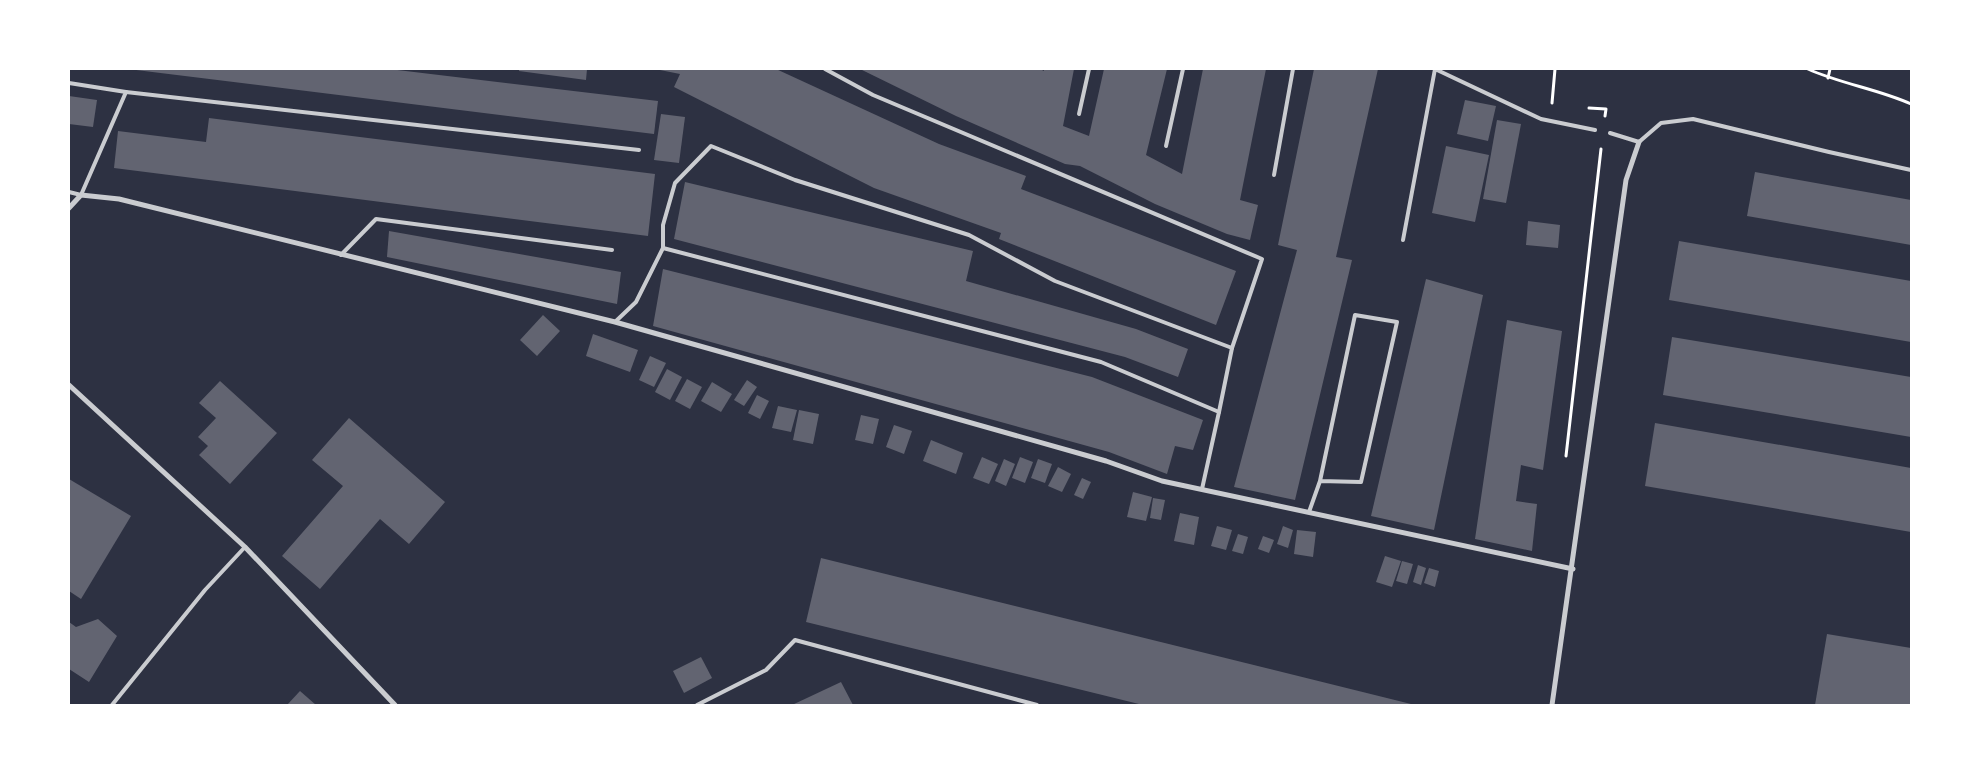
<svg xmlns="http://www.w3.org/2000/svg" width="1980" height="774" viewBox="0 0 1980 774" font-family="'Source Sans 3',sans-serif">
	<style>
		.building { fill: #626471 }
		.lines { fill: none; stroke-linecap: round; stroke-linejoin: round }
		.path { stroke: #fff; stroke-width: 3 }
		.service { stroke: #caccd0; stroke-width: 4 }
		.minor { stroke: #caccd0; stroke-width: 5 }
	</style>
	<rect width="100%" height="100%" fill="#2d3142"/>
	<g class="building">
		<polygon points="128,69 389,69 658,101 654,134"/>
		<polygon points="519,69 587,69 586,80 519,71"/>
		<polygon points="655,69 776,69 939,144 1026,176 1021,189 1236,271 1216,325 999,239 1001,233 874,188 674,87 680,74"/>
		<polygon points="860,69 1040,69 1044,71 1044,69 1074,69 1063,126 1089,136 1104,69 1167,69 1146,155 1182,174 1203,69 1266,69 1240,200 1258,205 1250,240 1227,234 1155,204 1080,166 1065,164 956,116"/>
		<polygon points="1314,69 1378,69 1336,257 1352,260 1295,500 1234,487 1297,250 1278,245"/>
		<polygon points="69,96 97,100 93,127 69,124"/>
		<polygon points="1465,100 1496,106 1488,141 1457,134"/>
		<polygon points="661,114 685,117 679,163 654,160"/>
		<polygon points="209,118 655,174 648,236 114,168 118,131 206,142"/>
		<polygon points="1497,120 1521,124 1506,203 1483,199"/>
		<polygon points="1446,146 1489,155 1475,222 1432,213"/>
		<polygon points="1755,172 1911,200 1911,245 1747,216"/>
		<polygon points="685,182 973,251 966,281 1136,329 1188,349 1178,377 1125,357 674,239"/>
		<polygon points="1528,221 1560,225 1558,248 1526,245"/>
		<polygon points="389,231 621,272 617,304 387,257"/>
		<polygon points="1679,241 1911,281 1911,342 1669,300"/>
		<polygon points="663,269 1092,377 1203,420 1193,450 1175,446 1167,474 1109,452 653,326"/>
		<polygon points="1426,279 1483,295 1434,530 1371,516"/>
		<polygon points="543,315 560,331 537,356 520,340"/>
		<polygon points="1507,320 1562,331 1543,470 1521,465 1516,501 1537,504 1532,551 1475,539"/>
		<polygon points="593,334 638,350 630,372 586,356"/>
		<polygon points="1672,337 1911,377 1911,437 1663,395"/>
		<polygon points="650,356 666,363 654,387 639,380"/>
		<polygon points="667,369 682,377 670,400 655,392"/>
		<polygon points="687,379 702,387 690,409 675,401"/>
		<polygon points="747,380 757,387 744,406 734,400"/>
		<polygon points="220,381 277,433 230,484 199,455 208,446 198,437 216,418 199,403"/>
		<polygon points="712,382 732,394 721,412 701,401"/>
		<polygon points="757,395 769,401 760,419 748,413"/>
		<polygon points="778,406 797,410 791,432 772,428"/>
		<polygon points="799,410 819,414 813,444 793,440"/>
		<polygon points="861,415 879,419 873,444 855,440"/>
		<polygon points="349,418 445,502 409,544 380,519 320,589 282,556 343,486 312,460"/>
		<polygon points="1655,423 1911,468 1911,532 1645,486"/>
		<polygon points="894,425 912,431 904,454 886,447"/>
		<polygon points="931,440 963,453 956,474 923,461"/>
		<polygon points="982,457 998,464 989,484 973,478"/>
		<polygon points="1020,457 1033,462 1025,483 1012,478"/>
		<polygon points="1004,459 1015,464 1006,486 995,481"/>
		<polygon points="1038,459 1052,464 1045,483 1031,478"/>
		<polygon points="1058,467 1071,474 1062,492 1048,486"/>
		<polygon points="1082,478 1091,482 1083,499 1074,495"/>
		<polygon points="69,479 131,516 81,599 69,591"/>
		<polygon points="1133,492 1152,497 1146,521 1127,517"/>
		<polygon points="1153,498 1165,500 1161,520 1150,518"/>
		<polygon points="1180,513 1199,517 1194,545 1174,541"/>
		<polygon points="1217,526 1232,530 1226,550 1211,546"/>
		<polygon points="1283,526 1293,530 1288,548 1277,544"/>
		<polygon points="1297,530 1316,532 1313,557 1294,554"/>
		<polygon points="1238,534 1248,537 1243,554 1232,551"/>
		<polygon points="1263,536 1274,540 1269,553 1258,549"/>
		<polygon points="1385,556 1401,561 1392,587 1376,582"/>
		<polygon points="821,558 1411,704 1410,705 1143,705 806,622"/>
		<polygon points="1402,561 1413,564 1407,584 1396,581"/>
		<polygon points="1418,565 1426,568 1421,585 1413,582"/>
		<polygon points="1429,568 1439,571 1435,587 1424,583"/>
		<polygon points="98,619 117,636 89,682 69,669 69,622 76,627"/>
		<polygon points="1827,634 1911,648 1911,705 1815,705"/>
		<polygon points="701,657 712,678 684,693 673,671"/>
		<polygon points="841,682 853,705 792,705"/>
		<polygon points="300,691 316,705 287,705"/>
	</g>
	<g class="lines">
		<g class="path">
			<path d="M1808 69C1841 84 1878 89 1911 104"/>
			<polyline points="1828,78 1830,69"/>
			<polyline points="1552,103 1555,69"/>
			<polyline points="1589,108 1606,109 1605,116"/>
			<polyline points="1566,456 1601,149"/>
		</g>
		<g class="service">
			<polyline points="825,69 873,95 1262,259 1232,348 1219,412"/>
			<polyline points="69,83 126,92 81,195 69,192"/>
			<polyline points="126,92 639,150"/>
			<polyline points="1079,114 1089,69"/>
			<polyline points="1610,133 1639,142 1661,123 1693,119 1829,152 1911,170"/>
			<polyline points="1166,146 1183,69"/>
			<polyline points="1274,175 1293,69"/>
			<polyline points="1403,240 1435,69 1541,119 1595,130"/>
			<polyline points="663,248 663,225 675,183 711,146 795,180 969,235 1055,281 1232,348"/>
			<polyline points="341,255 376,219 612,250"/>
			<polyline points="615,322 636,302 663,248 1101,362 1219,412 1202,489"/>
			<polyline points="1309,512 1320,481 1355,315 1397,322 1361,482 1320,481"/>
			<polyline points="112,705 205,590 245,547"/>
			<polyline points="697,705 766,670 795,640 1037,705"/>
		</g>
		<g class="minor">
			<polyline points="69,208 81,195 119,199 615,322 1106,461 1162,481 1573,569"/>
			<polyline points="69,385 245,547 395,705"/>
			<polyline points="1552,705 1626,180 1639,142"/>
		</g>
	</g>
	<rect width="1980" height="774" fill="none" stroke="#ffffff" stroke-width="140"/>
</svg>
